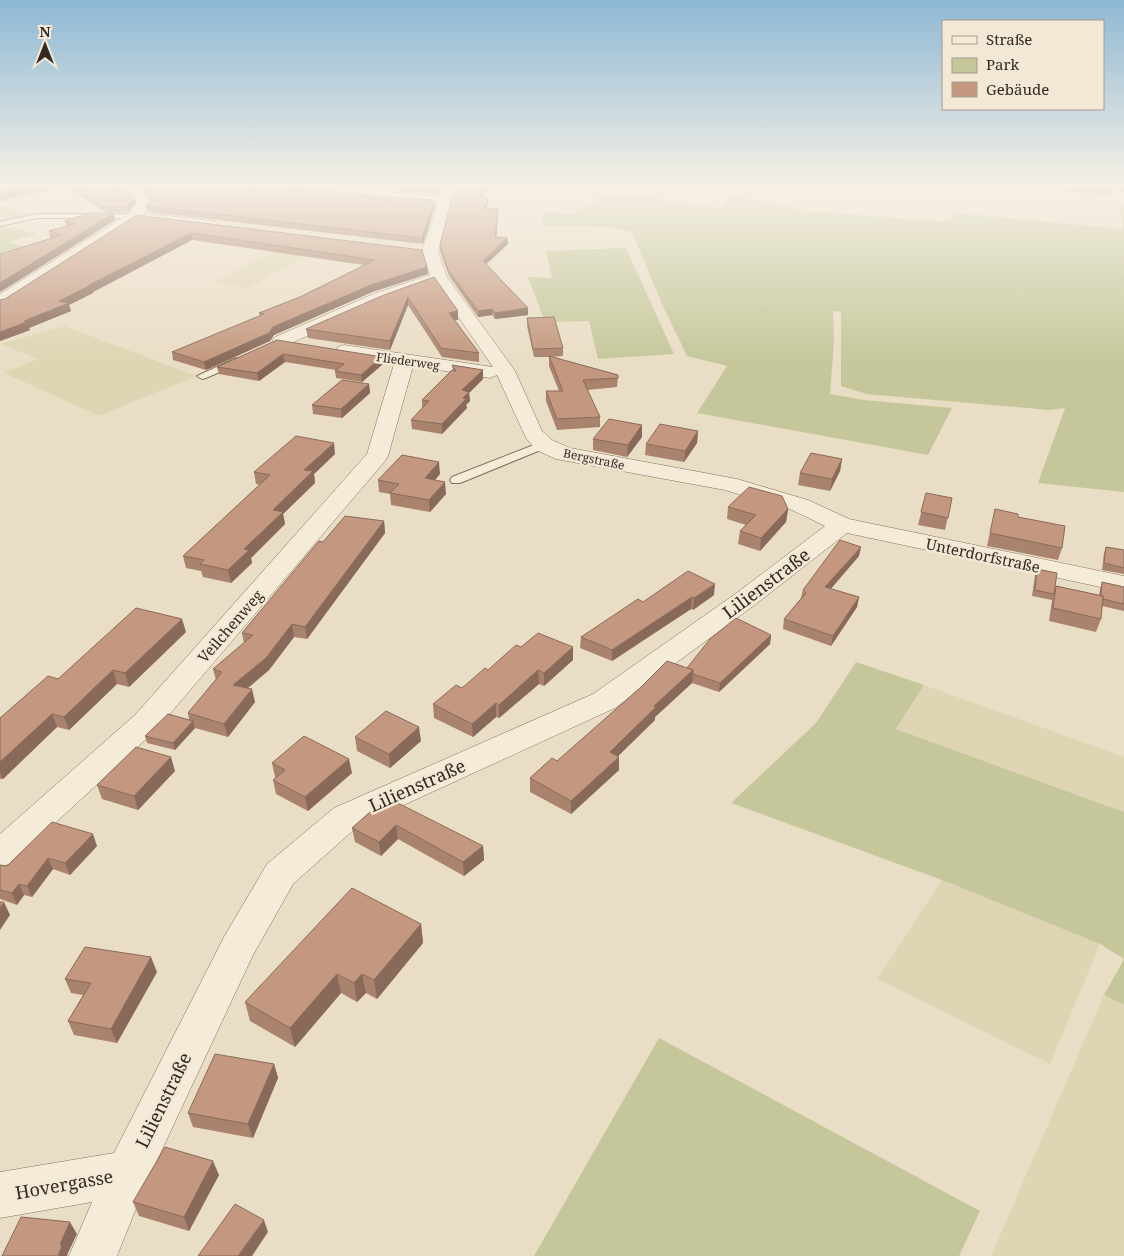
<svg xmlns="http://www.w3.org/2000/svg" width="1124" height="1256" viewBox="0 0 1124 1256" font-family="'Noto Serif',serif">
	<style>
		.farmland { fill: #dfd5b4 }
		.green { fill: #c5c79b }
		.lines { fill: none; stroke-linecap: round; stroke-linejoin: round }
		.service-casing { stroke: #846f5e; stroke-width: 2 }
		.minor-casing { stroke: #846f5e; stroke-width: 1 }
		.service { fill: #f5ebd9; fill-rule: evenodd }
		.minor { fill: #f5ebd9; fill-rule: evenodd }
		.wall { fill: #a9836e }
		.shaded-wall { fill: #896a5a }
		.building { fill: #c49880; stroke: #896a5a }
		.labels { text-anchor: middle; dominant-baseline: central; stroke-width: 5; stroke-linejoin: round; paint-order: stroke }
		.far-street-label { font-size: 12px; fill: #352920; stroke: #f2e8d5 }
		.street-label { font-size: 15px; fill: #352920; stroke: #f2e8d5 }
		.near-street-label { font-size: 18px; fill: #352920; stroke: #f2e8d5 }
	</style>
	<rect width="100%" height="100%" fill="#eaddc6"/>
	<g class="farmland">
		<polygon points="297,240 327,244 246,289 215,282"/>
		<polygon points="65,326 196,376 99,416 4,373 38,359 0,344"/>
		<polygon points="924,685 1124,757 1124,812 896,729"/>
		<polygon points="942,880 1100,944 1050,1064 877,979"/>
		<polygon points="1104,995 1124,1005 1124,1256 991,1256"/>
	</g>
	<g class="green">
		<polygon points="610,193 721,208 732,197 797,207 794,210 950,222 953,213 1123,229 1119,204 1124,205 1124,492 1038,483 1065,408 1049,410 866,394 841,386 841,312 833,311 834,341 830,394 864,400 952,408 928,455 697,413 727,366 687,356 662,304 632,232 611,227 542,226 543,212 573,214"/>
		<polygon points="0,206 2,206 34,215 0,222"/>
		<polygon points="0,225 37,234 9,242 21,247 0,253"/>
		<polygon points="626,248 674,354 598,359 589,321 545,322 528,277 552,278 546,251"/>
		<polygon points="856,662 924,685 896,729 1124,812 1124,1005 1104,995 1124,959 1100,944 942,880 731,803 816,723"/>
		<polygon points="659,1038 980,1211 959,1256 534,1256"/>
	</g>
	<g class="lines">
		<defs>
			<g id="service">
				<polygon points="37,214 135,214 139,216 135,218 37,218 0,226 0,222"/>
				<polygon points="236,358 241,361 240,363 206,378 202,379 197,376"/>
				<polygon points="544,441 548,443 550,445 548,447 460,483 452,483 450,480 452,477"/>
			</g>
			<g id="minor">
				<polygon points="0,186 16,186 15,189 0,192"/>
				<path d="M120 186C136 186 142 189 152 203L144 213 211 221 216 222 218 225 216 228 211 229 138 220 6 305 0 306V294L130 213 138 203 134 197Z"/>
				<path d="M293 186H326L440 197 444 186H456L438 251 447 277 515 371 542 431 552 440 570 448 737 479 808 500 849 519 1124 576V592L847 533 756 604 615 708 358 826 293 884 253 955 145 1186 117 1256H69L92 1202 0 1218V1172L114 1153 224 937 267 864 334 808 593 694 738 592 825 526 792 510 725 490 556 459 536 450 526 438 497 375 490 378 413 366 388 456 385 461 157 729 12 863 0 867V834L135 715 367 454 394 364 338 355 335 351 338 347 344 345 493 367 435 283 384 301 287 345 281 346 275 345 272 341 275 337 373 294 430 275 422 251 438 204C418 203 299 195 293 186Z"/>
				<path d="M620 186H635L634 187 661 191 663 194C657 200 622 196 616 190Z"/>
			</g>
		</defs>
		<use href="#service" class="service-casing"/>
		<use href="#minor" class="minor-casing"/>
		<use href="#service" class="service"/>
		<use href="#minor" class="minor"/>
	</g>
	<g class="wall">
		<polygon points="64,186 122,186 136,203 128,212 106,212"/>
		<polygon points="132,186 299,186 386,202 435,206 423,244 148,212 146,206 151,200 139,188"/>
		<polygon points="344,186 379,186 379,189"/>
		<polygon points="390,186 442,186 439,195 390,190"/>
		<polygon points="455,186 489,186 482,197 488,198 488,203 486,209 498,214 496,237 507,238 508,244 486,264 528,308 528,315 495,319 492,315 478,317 449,276 440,251 440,245"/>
		<polygon points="869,186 891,186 891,187"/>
		<polygon points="963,186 987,186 987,190 963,188"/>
		<polygon points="1011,186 1124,186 1124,192 1112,190 1111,195"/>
		<polygon points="137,215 427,267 428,274 372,292 274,335 270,341 206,370 173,360 172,352 260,316 259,313 300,297 364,265 192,240 93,292 93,293 69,305 71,311 29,328 30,330 0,341 0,300 5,299"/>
		<polygon points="115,220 0,292 0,254 52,238 50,238 49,231 66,226 65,221"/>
		<polygon points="434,277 458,311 458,320 455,320 479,353 479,362 442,357 408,305 390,350 308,338 306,329"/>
		<polygon points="527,318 563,348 563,356 551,357 618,375 617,387 587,390 600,417 600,427 557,430 546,401 546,391 559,391 549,366 549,357 534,357 527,326"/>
		<polygon points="277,340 383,364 362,382 336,378 335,371 336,370 285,362 259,381 219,374 217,367"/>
		<polygon points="452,365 483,370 483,379 469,393 470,401 466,405 467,408 442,434 412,429 411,420 422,408 422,400 453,370"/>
		<polygon points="369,384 370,393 342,418 313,414 312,405"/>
		<polygon points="642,425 642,437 627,457 593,450 593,439"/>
		<polygon points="698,431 697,443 684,462 645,455 646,444"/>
		<polygon points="335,454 314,474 315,483 283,514 285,524 251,558 252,563 231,583 203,577 201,571 186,568 183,556 260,485 256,484 254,472"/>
		<polygon points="842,459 840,471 830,491 798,485 800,473"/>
		<polygon points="440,474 435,480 446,494 430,512 391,505 390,494 379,492 378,480"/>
		<polygon points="926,493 952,498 945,530 918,525"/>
		<polygon points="728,507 788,509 786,522 760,551 738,544 740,531 746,525 727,519"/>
		<polygon points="995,509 1018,517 1062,548 1058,560 987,546"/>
		<polygon points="384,521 385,533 307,639 294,637 269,670 248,688 255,702 228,737 195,728 175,750 147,743 145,736 189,720 188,713 216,680 213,669 244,643 242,633 323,542"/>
		<polygon points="1106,547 1124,550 1124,574 1102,570 1104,553"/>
		<polygon points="859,556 831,589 859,597 857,607 831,646 783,629 784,619 801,598 803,590"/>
		<polygon points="1037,569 1054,592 1056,586 1099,595 1100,589 1102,582 1124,587 1124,611 1102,606 1101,619 1096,632 1049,621 1052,600 1032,596 1035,575"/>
		<polygon points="714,595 693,610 691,609 612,661 580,648 581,637 643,602"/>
		<polygon points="186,632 129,687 117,684 69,730 57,727 3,779 0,779 0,718 58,679"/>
		<polygon points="771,635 770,644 719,692 692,683 655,717 655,720 618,756 619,757 619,770 571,814 530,792 530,778 557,761 687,668"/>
		<polygon points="521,647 573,660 544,686 539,684 499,718 496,717 473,737 434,718 433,704 462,688"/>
		<polygon points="355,737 421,741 390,768 357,751"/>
		<polygon points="272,763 352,773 308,811 276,794 273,780 276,777 275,777"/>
		<polygon points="175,771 138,810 102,799 97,785"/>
		<polygon points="379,804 483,846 484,860 464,876 398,839 381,856 355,842 352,828"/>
		<polygon points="97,846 70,875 53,869 32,897 24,895 17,905 0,899 0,865 7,866"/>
		<polygon points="421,924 423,943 377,999 366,993 357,1002 341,993 295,1047 250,1021 245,1002"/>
		<polygon points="157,972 117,1043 74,1035 68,1021 83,995 71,993 65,979"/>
		<polygon points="274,1064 278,1078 253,1138 193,1127 188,1113"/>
		<polygon points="219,1175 189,1231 139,1216 133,1202"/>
	</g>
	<g class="shaded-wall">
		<polygon points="41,186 63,186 0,201 0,195"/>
		<polygon points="440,186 442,186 439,195 438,190"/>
		<polygon points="485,186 489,186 479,203 479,197"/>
		<polygon points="134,198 136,203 128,212 127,207"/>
		<polygon points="488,198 488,203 484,214 484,209"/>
		<polygon points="435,200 435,206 423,244 422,238"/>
		<polygon points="498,208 498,214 496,243 495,237"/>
		<polygon points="114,213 115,220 0,292 0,283"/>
		<polygon points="191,233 192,240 93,292 93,293 69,305 71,311 29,328 30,330 0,341 0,332"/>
		<polygon points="507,238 508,244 483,267 483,261"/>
		<polygon points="427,267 428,274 372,292 274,335 270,341 206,370 204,362 273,327 371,285"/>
		<polygon points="408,297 408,305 390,350 390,341"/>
		<polygon points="528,308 528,315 495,319 495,313"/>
		<polygon points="492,309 492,315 478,317 478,311"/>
		<polygon points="458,311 458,320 450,321 449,313"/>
		<polygon points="283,354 285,362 259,381 257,373"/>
		<polygon points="382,357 383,364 362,382 361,375"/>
		<polygon points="483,370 483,379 469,393 470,401 466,405 467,408 442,434 442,424 462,390"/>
		<polygon points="369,384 370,393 342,418 341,409"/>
		<polygon points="642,425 642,437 627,457 628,445"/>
		<polygon points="698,431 697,443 684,462 685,451"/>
		<polygon points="334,443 335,454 314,474 315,483 283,514 285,524 251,558 252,563 231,583 228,570 273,510 304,470"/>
		<polygon points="842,459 840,471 830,491 832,479"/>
		<polygon points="439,462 440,474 426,490 425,478"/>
		<polygon points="445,482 446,494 430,512 429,500"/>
		<polygon points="788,509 786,522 760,551 761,538"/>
		<polygon points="384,521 385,533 307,639 305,627"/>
		<polygon points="861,547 859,556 824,596 825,587"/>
		<polygon points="715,584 714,595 693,610 694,598"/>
		<polygon points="692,597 691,609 612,661 612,650"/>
		<polygon points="859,597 857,607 831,646 833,636"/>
		<polygon points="182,619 186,632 129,687 125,673"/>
		<polygon points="292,624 294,637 269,670 236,698 233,685"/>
		<polygon points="771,635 770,644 719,692 720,683"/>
		<polygon points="573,647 573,660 544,686 544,673"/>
		<polygon points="113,670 117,684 69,730 64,717"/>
		<polygon points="538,670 539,684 499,718 499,705"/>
		<polygon points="693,670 692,683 655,717 655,720 609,765 610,752 654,706"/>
		<polygon points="252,689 255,702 228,737 224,724"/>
		<polygon points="496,703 496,717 473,737 472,724"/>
		<polygon points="52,714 57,727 3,779 0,773 0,762"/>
		<polygon points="193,721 195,728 175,750 173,743"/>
		<polygon points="419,727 421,741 390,768 389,754"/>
		<polygon points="171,757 175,771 138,810 134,796"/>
		<polygon points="619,757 619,770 571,814 571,801"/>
		<polygon points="349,759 352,773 308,811 305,797"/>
		<polygon points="396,825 398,839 381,856 379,842"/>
		<polygon points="93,834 97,846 70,875 65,863"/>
		<polygon points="483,846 484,860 464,876 463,862"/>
		<polygon points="48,858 53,869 32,897 27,886"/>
		<polygon points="19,884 24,895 17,905 12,893"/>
		<polygon points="4,902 10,915 0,930 0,909"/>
		<polygon points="421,924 423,943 377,999 374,980"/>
		<polygon points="151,957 157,972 117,1043 111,1029"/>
		<polygon points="337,974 341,993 295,1047 290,1028"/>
		<polygon points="362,974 366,993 357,1002 354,983"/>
		<polygon points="274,1064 278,1078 253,1138 248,1124"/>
		<polygon points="213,1161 219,1175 189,1231 184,1217"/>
		<polygon points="264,1220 268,1232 252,1256 238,1256"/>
		<polygon points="70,1222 77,1234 67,1255 68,1256 58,1256 60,1244"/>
	</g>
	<g class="building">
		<polygon points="13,186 41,186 0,195 0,188"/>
		<polygon points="71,186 122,186 134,198 127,207 105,207"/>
		<polygon points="142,186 299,186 315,189 384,197 386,202 387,197 435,200 422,238 146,206 153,198 149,192"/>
		<polygon points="400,186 440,186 438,190"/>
		<polygon points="455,186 485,186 479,197 488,198 484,209 498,208 495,237 507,238 483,261 528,308 495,313 492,309 478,311 448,270 440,245"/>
		<polygon points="1070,186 1113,186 1112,190"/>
		<polygon points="90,213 114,213 0,283 0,254 62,235 49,231 75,224 65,221"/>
		<polygon points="137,215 422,250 427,267 371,285 273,327 269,333 204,362 172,352 264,314 259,313 300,297 375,260 191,233 89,285 91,285 59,301 69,303 24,321 27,322 0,332 0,300 5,299"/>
		<polygon points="434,277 458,311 449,313 479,353 441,348 408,297 390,341 306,329 384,295"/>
		<polygon points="554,317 563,348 533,349 527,318"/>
		<polygon points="277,340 382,357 361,375 335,371 344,364 283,354 257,373 217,367"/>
		<polygon points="549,356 618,375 618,378 583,380 600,417 557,419 546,391 563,391"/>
		<polygon points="452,365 483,370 462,390 469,392 463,398 466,399 442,424 411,420 429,401 422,400 452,370 456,371"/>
		<polygon points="342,380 369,384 341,409 312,405"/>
		<polygon points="609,419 642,425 628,445 593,439"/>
		<polygon points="660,424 698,431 685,451 646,444"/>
		<polygon points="296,436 334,443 304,470 313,471 273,510 283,512 244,549 249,550 228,570 200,564 204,560 183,556 270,475 254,472"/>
		<polygon points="811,453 842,459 832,479 800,473"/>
		<polygon points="402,455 439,462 425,478 445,482 429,500 390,493 399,484 378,480"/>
		<polygon points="749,487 782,496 788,509 761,538 740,531 756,515 728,507"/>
		<polygon points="926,493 952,498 948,518 921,512"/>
		<polygon points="995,509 1018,514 1018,517 1065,526 1062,548 990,533"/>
		<polygon points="345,516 384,521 305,627 292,624 266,658 233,685 252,689 224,724 188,713 222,672 213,669 253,635 242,633 319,541 323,542"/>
		<polygon points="840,540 861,547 825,587 859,597 833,636 784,619 806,593 803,590"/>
		<polygon points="1106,547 1124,550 1124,568 1104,563"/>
		<polygon points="1037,569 1057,573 1054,594 1035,590"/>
		<polygon points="688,571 715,584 694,598 692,597 612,650 581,637 638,599 643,602"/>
		<polygon points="1102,582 1124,587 1124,604 1103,599 1103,596 1101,595"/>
		<polygon points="1056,586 1103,596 1101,619 1053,608"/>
		<polygon points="136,608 182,619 125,673 113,670 64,717 52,714 0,762 0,718 48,676 58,679"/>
		<polygon points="736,618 771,635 720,683 693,674 693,670 687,668 710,639"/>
		<polygon points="538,633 573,647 544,673 538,670 499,705 496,703 472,724 433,704 456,685 462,688 485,668 488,670 516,645 521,647"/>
		<polygon points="667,661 693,670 654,706 656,707 610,752 619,757 571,801 530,778 552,758 557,761 641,687"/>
		<polygon points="386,711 419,727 389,754 355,737"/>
		<polygon points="168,714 193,721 173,743 145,736"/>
		<polygon points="304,736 349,759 305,797 273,780 285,770 272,763"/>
		<polygon points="136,747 171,757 134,796 97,785"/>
		<polygon points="390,799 483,846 463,862 396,825 379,842 352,828 379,804"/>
		<polygon points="52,822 93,834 65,863 48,858 27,886 19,884 12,893 0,890 0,865 7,866"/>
		<polygon points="352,888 421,924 374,980 362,974 354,983 337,974 290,1028 245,1002"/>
		<polygon points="0,902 4,902 0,909"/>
		<polygon points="85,947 151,957 111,1029 68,1021 91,983 65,979"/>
		<polygon points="215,1054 274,1064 248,1124 188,1113"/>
		<polygon points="165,1147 213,1161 184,1217 133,1202"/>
		<polygon points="235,1204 264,1220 238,1256 198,1256"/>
		<polygon points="21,1217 70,1222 60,1244 62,1246 58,1256 2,1256"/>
	</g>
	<linearGradient id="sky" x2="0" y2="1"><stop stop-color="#8eb8d4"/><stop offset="0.51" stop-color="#f6f0e5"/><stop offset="1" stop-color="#f6f0e5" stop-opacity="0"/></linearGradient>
	<rect width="1124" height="362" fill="url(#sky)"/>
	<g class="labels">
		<g class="far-street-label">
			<text transform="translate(408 361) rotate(8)">Fliederweg</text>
			<text transform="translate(594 459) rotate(12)">Bergstraße</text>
		</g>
		<g class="street-label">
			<text transform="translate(983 555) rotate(12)">Unterdorfstraße</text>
			<text transform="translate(230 626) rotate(-49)">Veilchenweg</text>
		</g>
		<g class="near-street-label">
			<text transform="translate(766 583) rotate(-37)">Lilienstraße</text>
			<text transform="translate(417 785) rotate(-24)">Lilienstraße</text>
			<text transform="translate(163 1100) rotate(-64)">Lilienstraße</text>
			<text transform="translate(64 1184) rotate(-10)">Hovergasse</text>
		</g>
	</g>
	<rect x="942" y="20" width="162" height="90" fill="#f2e8d5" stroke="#a69c8d"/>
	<rect x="952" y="36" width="25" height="8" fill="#f5ebd9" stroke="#a69c8d"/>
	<text x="986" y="45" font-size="15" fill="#352920">Straße</text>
	<rect x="952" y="58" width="25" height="15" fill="#c5c79b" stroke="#a69c8d"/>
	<text x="986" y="70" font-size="15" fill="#352920">Park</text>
	<rect x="952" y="82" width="25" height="15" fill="#c49880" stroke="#a69c8d"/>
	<text x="986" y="95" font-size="15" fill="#352920">Gebäude</text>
	<g transform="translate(45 45)" stroke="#f2e8d5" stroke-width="4" paint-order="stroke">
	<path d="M0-4L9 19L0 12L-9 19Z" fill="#352920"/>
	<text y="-8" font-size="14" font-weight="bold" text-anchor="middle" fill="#352920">N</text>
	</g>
</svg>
